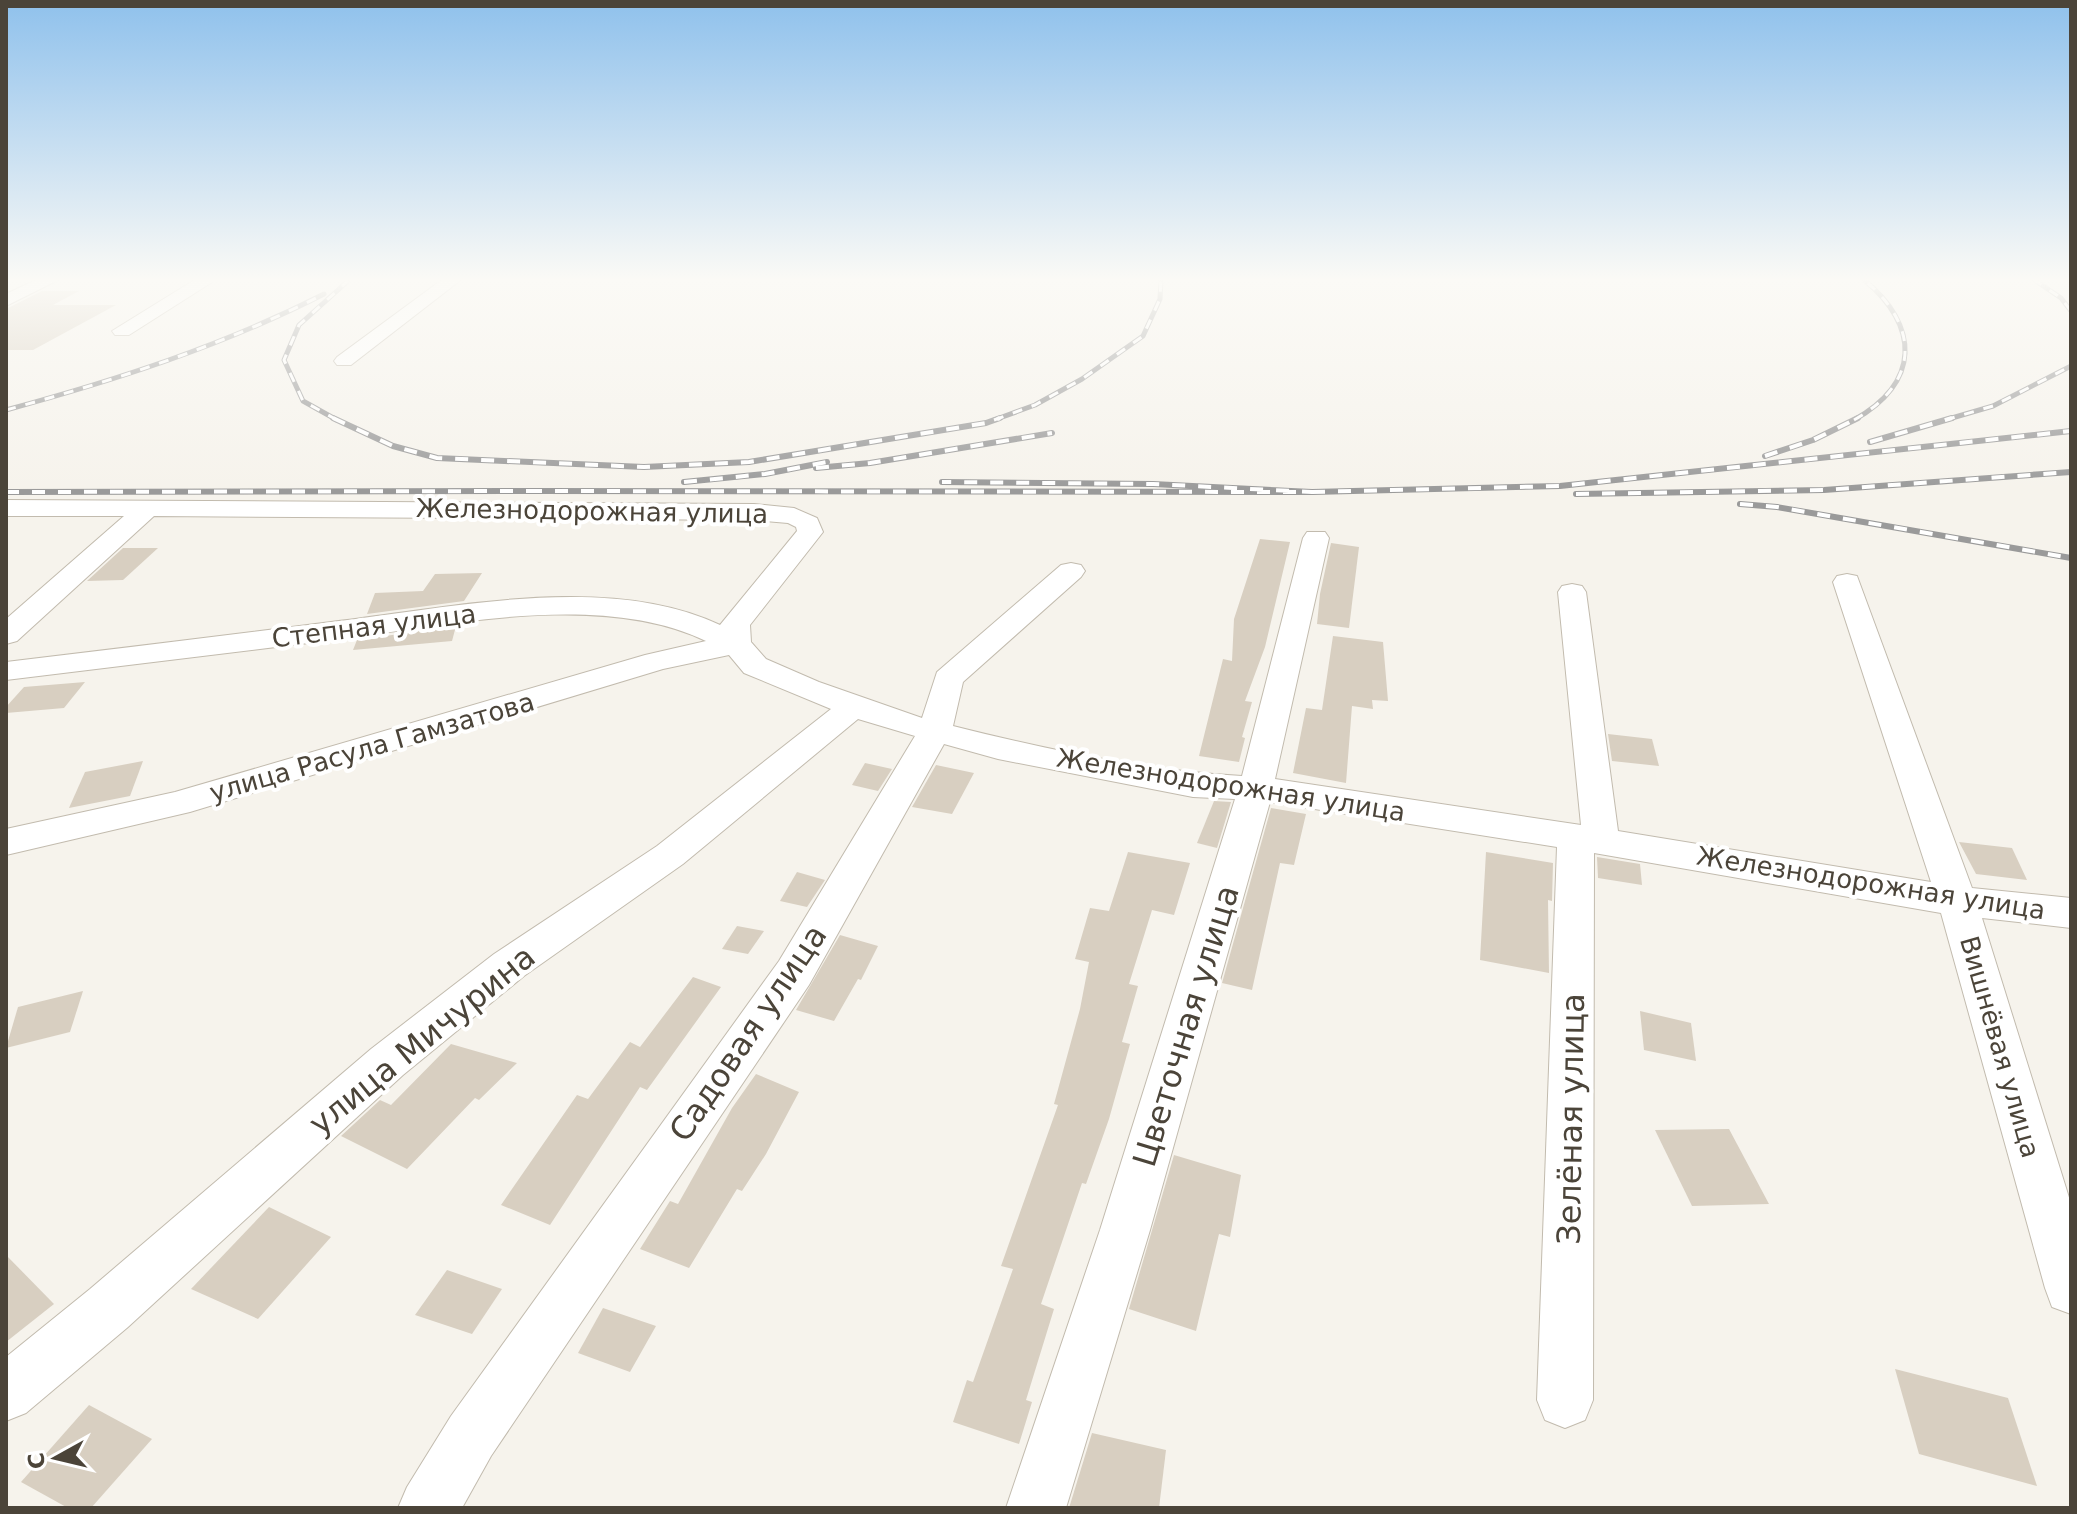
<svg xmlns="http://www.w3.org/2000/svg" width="2077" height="1514" viewBox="0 0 2077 1514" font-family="'DejaVu Sans',sans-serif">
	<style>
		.building { fill: #d8cfc1 }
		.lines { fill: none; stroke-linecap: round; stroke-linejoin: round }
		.minor-casing { stroke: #c2bbae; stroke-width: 2 }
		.minor { fill: #fff; fill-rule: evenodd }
		.rail-far1-casing { stroke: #9a9a9a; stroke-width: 5 }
		.rail-casing { stroke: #9a9a9a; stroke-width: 6 }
		.rail-far1 { stroke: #fff; stroke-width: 3; stroke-dasharray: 10; stroke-linecap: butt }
		.rail { stroke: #fff; stroke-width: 4; stroke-dasharray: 13; stroke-linecap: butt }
		.labels { text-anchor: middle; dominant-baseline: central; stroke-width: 8; stroke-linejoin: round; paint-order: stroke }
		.street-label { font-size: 26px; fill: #4b4439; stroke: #fff }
		.near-street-label { font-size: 32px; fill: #4b4439; stroke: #fff }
	</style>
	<rect width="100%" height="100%" fill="#f6f3ec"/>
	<g class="building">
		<polygon points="42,291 79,291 53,305 116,305 33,350 6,350 6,309"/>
		<polygon points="1260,539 1290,542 1265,647 1245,701 1252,702 1242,737 1245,738 1239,762 1199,756 1223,659 1232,661 1234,619"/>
		<polygon points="1331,543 1359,547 1349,628 1317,624 1320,594"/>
		<polygon points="123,548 158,548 123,580 87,581"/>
		<polygon points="482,573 464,601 367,614 375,593 423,591 435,574"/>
		<polygon points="456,626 452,641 353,650 357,640"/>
		<polygon points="1333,636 1383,642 1388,701 1372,700 1373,709 1352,706 1346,783 1293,773 1306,708 1322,710"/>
		<polygon points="85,682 64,708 6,713 6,707 24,687"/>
		<polygon points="1608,734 1652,739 1659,766 1612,761"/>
		<polygon points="143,761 130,796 69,808 85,772"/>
		<polygon points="865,763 892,769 878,791 852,785"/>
		<polygon points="936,765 974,773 952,814 912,807"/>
		<polygon points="1214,801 1231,802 1217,848 1197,843"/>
		<polygon points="1271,808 1306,814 1294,865 1280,863 1252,990 1222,983"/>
		<polygon points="1959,842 2012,848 2027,880 1976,874"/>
		<polygon points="1128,852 1190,863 1174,915 1152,910 1129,984 1138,986 1122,1042 1130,1044 1109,1119 1086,1184 1082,1183 1041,1304 1054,1309 1026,1400 1032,1402 1019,1444 953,1422 967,1380 973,1382 1013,1269 1001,1266 1058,1105 1054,1104 1080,1009 1089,962 1075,959 1090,908 1109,911"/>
		<polygon points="1486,852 1553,863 1552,901 1548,900 1549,973 1480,960"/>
		<polygon points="1597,857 1640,864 1642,885 1598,878"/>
		<polygon points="797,872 825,880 807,907 780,901"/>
		<polygon points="737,926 764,931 748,954 722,949"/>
		<polygon points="840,935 878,946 861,980 858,979 834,1021 796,1010"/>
		<polygon points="693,977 721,987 647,1090 640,1087 550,1225 501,1205 577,1095 588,1099 630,1042 640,1047"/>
		<polygon points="83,991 70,1032 6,1048 18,1007"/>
		<polygon points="1640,1011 1691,1023 1696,1061 1644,1050"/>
		<polygon points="451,1044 517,1063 479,1100 475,1098 407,1169 341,1136 380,1100 391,1105"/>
		<polygon points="756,1074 799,1092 766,1154 742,1191 737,1189 689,1268 640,1249 670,1201 678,1204 732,1108"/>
		<polygon points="1729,1129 1769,1204 1692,1206 1655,1130"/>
		<polygon points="1174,1155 1241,1175 1230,1237 1219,1234 1196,1331 1129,1309"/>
		<polygon points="269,1207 331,1237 258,1319 191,1289"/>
		<polygon points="6,1255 54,1304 6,1342"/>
		<polygon points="447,1270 502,1289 472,1334 415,1315"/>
		<polygon points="603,1308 656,1326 630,1372 578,1353"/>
		<polygon points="1895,1369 2008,1398 2037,1486 1919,1454"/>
		<polygon points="89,1405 152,1439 91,1508 68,1508 21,1482"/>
		<polygon points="1092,1433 1166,1450 1159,1508 1069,1508"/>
	</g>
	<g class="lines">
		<defs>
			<g id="minor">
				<polygon points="38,279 60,279 6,306 6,294"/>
				<polygon points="196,279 217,279 129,335 115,335 112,331"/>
				<polygon points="443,279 462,279 351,365 337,365 334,361 337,357"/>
				<path d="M6 500 754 504 794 508 817 518 823 532 750 625 751 642 766 659 819 682 922 718 937 672 1061 565 1071 563 1081 565 1085 571 1081 577 963 682 953 726C1045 749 1147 771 1242 776L1303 538 1307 532H1325L1329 538 1275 779 1581 825 1558 592 1562 586 1572 584 1582 586 1586 592 1618 831 1931 882 1833 582 1837 576 1847 574 1857 576 1972 888 2071 898V928L1982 918 2071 1204V1314L2052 1307 2045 1288 1941 913 1594 853 1593 1400 1585 1420 1565 1428 1545 1420 1537 1400 1557 847 1270 802 1150 1230 1066 1508H1006L1100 1230 1235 799 1193 797 998 759 944 744 809 985 491 1456 462 1508H398L407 1487 451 1416 779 961 915 736 858 719 683 864 524 976 403 1075 128 1327 26 1413 6 1421V1357L90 1289 371 1049 494 954 657 846 831 709 744 673 729 655 663 669 190 812 6 855V829L175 792 645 655 706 641C598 589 441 627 325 641 218 654 112 667 6 680V662C114 649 223 636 331 622 451 608 608 572 720 625L797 531 796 527 788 523 754 520 154 516 17 641 6 644V619L124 516H6Z"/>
			</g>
		</defs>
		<use href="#minor" class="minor-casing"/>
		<use href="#minor" class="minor"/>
		<defs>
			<g id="rail-far1">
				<polyline points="2033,279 2061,298 2071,311"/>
				<path d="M6 410C116 380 222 346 324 294"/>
				<polyline points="337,420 303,401 284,360 299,325 348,281"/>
				<polyline points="994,420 1035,405 1082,379 1143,336 1160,299 1161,279"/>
				<path d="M1854 420C1920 383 1921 326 1863 279"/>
				<polyline points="1945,420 1993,406 2071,366"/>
			</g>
			<g id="rail">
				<polyline points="333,418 393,446 437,458 644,467 749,462 986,423 1000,418"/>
				<polyline points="1870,442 1952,418"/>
				<polyline points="1765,456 1813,440 1858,418"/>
				<polyline points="816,468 870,463 1052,433"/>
				<polyline points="684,482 765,474 827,462"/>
				<polyline points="529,491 1312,492 1153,484 942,482"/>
				<polyline points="6,492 540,491"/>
				<polyline points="1312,492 1560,486 2071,431"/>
				<polyline points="1576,494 1824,490 2071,472"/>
				<polyline points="1740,504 1777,507 2071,558"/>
			</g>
		</defs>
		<use href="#rail-far1" class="rail-far1-casing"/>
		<use href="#rail" class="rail-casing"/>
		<use href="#rail-far1" class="rail-far1"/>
		<use href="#rail" class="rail"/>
	</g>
	<linearGradient id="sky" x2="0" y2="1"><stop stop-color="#8fc1ec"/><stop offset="0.57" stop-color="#fbfaf6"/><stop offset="1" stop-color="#fbfaf6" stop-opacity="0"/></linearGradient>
	<rect width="2077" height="491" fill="url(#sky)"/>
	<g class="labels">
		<g class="street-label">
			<text transform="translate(592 511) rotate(1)">Железнодорожная улица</text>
			<text transform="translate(374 626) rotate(-7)">Степная улица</text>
			<text transform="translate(372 747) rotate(-16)">улица Расула Гамзатова</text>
			<text transform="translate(1231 785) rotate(9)">Железнодорожная улица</text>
			<text transform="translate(1871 883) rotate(9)">Железнодорожная улица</text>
			<text transform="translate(2000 1047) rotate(74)">Вишнёвая улица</text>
		</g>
		<g class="near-street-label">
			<text transform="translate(1186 1026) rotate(-73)">Цветочная улица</text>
			<text transform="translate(748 1033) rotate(-56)">Садовая улица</text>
			<text transform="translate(422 1040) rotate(-39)">улица Мичурина</text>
			<text transform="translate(1571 1119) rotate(-89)">Зелёная улица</text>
		</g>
	</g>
	<rect width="2077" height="1514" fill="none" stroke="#4b4439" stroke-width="16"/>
	<g transform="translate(56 1458) rotate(262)" stroke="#ffffff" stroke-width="6" paint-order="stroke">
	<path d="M0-6L14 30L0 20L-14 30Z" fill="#4b4439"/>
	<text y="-12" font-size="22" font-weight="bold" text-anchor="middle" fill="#4b4439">С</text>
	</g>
</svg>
